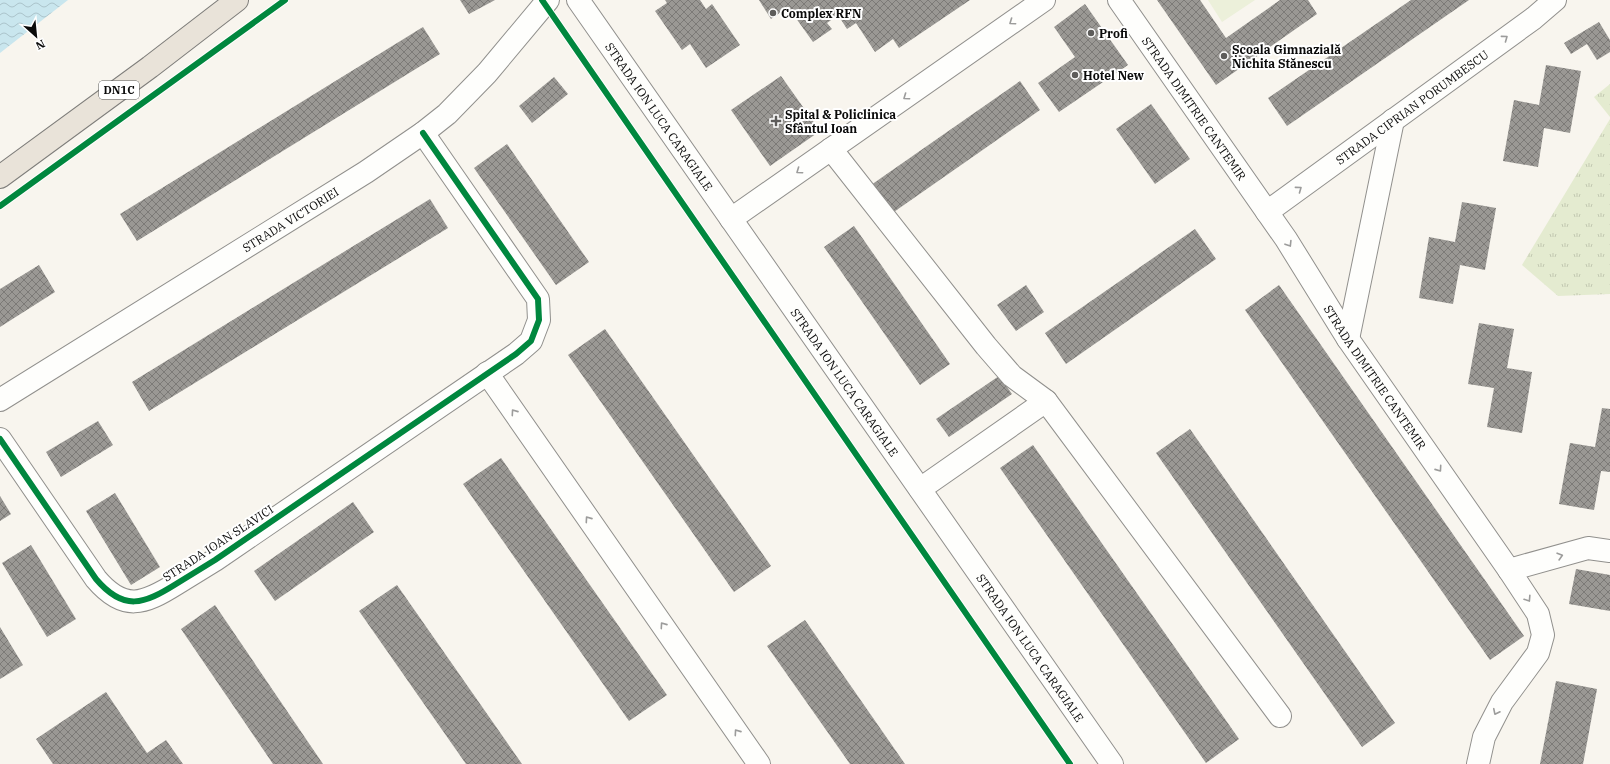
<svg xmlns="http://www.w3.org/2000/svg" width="1610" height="764" viewBox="0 0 1610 764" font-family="'IBM Plex Serif',serif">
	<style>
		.park { fill: url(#park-tufts) }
		.pitch { fill: #ecf0da }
		.water { fill: url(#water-waves) }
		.building { fill: url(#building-cross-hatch) }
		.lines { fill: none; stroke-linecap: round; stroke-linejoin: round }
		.minor-casing { stroke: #91908d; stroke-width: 24 }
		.tertiary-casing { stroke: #91908d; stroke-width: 24 }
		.primary-casing { stroke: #7e7d7a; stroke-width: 24 }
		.minor { stroke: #fefefc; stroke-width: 22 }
		.tertiary { stroke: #fefefc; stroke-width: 22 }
		.primary { stroke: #e9e3d9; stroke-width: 22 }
		.cycleway-casing { stroke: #fff; stroke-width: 8 }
		.cycleway { stroke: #00873e; stroke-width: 6 }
		.oneway { stroke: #9c9c9b }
		.poi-dot { fill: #5d5c5a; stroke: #fff; stroke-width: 1.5 }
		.labels { text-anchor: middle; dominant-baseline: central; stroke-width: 4; stroke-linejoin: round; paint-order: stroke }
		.shield { fill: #fff; stroke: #545454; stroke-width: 1 }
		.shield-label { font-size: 11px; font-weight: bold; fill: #0a0a0a }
		.poi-label { font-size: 12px; font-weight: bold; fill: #0a0a0a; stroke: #fff; text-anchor: start }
		.street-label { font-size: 12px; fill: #0a0a0a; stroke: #fff }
	</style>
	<defs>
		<pattern id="park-tufts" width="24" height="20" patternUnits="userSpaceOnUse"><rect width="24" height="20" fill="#e4ebd0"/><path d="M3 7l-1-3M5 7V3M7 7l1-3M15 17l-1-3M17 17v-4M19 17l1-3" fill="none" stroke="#c2c8b1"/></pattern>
		<pattern id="water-waves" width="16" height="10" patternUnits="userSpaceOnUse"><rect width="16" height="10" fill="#c9e6ee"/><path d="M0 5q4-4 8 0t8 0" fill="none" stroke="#abc4cb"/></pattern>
		<pattern id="building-cross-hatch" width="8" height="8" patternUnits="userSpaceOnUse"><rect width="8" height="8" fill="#9a9894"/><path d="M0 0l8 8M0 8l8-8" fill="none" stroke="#7c7a77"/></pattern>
	</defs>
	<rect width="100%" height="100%" fill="#f8f5ee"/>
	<g class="park">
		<polygon points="1610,84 1610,117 1594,97"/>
		<polygon points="1610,119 1610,294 1558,296 1522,265"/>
	</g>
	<polygon class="pitch" points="1208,0 1255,0 1222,22"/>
	<polygon class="water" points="0,0 68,0 0,53"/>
	<g class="building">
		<polygon points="460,0 495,0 469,14"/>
		<polygon points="665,0 700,0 706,9 712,4 740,45 706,68 690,44 682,50 655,11 667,3"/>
		<polygon points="759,0 970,0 899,48 893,39 875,52 856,23 847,29 838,15 827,23 832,29 813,42 788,7 771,19"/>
		<polygon points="1157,0 1200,0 1226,38 1280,0 1308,0 1317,14 1216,85"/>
		<polygon points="1411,0 1469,0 1287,126 1268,98"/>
		<polygon points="1085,4 1128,65 1059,112 1038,83 1075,57 1054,27"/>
		<polygon points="1599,22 1610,40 1610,52 1597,60 1587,44 1571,54 1564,43"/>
		<polygon points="423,27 440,54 137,241 120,214"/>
		<polygon points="1546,65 1581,71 1570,133 1544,128 1538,167 1503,161 1514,100 1539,105"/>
		<polygon points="781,76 820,131 770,166 731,110"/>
		<polygon points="554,77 568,94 532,123 519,106"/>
		<polygon points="1020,81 1040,110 891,214 871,185"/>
		<polygon points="1151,104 1190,159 1155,184 1116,129"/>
		<polygon points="507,144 589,262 556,285 474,168"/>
		<polygon points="430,199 448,228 149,411 132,382"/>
		<polygon points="1462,202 1496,208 1485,270 1460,265 1453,304 1419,298 1429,237 1455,242"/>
		<polygon points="854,226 950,364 920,385 824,247"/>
		<polygon points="1195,229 1216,259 1066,364 1045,333"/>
		<polygon points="39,265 55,292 0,327 0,289"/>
		<polygon points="1026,285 1044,312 1016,331 997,305"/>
		<polygon points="1279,285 1524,636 1490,660 1245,310"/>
		<polygon points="1479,323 1514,329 1507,368 1532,372 1522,433 1487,427 1494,388 1468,384"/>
		<polygon points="605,329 771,566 734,592 568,355"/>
		<polygon points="999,376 1012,394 949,437 936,419"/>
		<polygon points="1602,408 1610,409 1610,472 1601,471 1594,510 1559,504 1570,443 1595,447"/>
		<polygon points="98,421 113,445 61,477 46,452"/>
		<polygon points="1190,429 1395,723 1362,747 1156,453"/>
		<polygon points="1033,445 1239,739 1206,763 1000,468"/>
		<polygon points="501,458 667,695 629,721 463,484"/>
		<polygon points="115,493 160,567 131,585 86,511"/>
		<polygon points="0,496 11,514 0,521"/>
		<polygon points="353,502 374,532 275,601 254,571"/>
		<polygon points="31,545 76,619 47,637 2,563"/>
		<polygon points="1576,569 1610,575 1610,611 1569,604"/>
		<polygon points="397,585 522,764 466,764 359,611"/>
		<polygon points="215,605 323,764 273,764 181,629"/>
		<polygon points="805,620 905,764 850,764 767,646"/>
		<polygon points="0,627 23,665 0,679"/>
		<polygon points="1556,681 1597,689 1583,764 1540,764"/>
		<polygon points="106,692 147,753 166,740 183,764 53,764 36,739"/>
	</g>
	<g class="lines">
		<defs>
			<g id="minor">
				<path id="s1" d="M578 0 1112 764"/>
				<path id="s2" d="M1119 0 1286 239 1348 339 1509 570 1538 614 1543 635 1538 653 1502 702 1484 737 1478 764"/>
				<polyline points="831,149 986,346 1012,376 1046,401"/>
				<path id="s3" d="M1267 212 1534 18 1555 0"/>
				<polyline points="731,219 1044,0"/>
				<polyline points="1348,339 1393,120"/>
				<polyline points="487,373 759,764"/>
				<path d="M0 439 96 579C124 612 144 604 176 584 189 576 202 568 215 560L516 354 531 341 539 320 538 299 423 133"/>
				<polyline points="920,489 1046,401 1280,716"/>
				<polyline points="1509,570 1588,548 1610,551"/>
			</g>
			<g id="tertiary">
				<path id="s4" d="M0 400 366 172 423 133 447 114 487 73 548 0"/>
			</g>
			<polyline id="primary" points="0,177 150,67 237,0"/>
		</defs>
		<use href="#minor" class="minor-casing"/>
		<use href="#tertiary" class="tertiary-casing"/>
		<use href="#primary" class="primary-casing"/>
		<use href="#minor" class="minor"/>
		<use href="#tertiary" class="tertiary"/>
		<use href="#primary" class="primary"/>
		<defs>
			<g id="cycleway">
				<polyline points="542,0 1070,764"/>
				<polyline points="0,206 285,0"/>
				<path d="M0 439 96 579C124 612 144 604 176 584 189 576 202 568 215 560L516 354 531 341 539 320 538 299 423 133"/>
			</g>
		</defs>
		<use href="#cycleway" class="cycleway-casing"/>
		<use href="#cycleway" class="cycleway"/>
	</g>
	<defs><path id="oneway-chevron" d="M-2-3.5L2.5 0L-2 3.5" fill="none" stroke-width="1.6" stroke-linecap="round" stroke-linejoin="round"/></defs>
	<g class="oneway">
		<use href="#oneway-chevron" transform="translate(1012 22) rotate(145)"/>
		<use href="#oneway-chevron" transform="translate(1505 38) rotate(-36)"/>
		<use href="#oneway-chevron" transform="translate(906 97) rotate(145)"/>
		<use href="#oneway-chevron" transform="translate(799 171) rotate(145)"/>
		<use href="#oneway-chevron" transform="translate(1299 189) rotate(-36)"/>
		<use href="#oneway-chevron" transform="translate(1289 244) rotate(58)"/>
		<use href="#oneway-chevron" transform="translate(514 412) rotate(-125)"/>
		<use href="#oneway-chevron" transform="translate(1439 469) rotate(55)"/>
		<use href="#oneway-chevron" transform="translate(588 519) rotate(-125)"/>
		<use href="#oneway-chevron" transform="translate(1560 556) rotate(-16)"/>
		<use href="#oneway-chevron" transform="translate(1528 599) rotate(57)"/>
		<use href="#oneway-chevron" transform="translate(663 625) rotate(-125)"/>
		<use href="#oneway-chevron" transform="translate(1496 712) rotate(116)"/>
		<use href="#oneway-chevron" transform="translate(737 732) rotate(-125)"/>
	</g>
	<g class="poi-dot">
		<circle cx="773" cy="13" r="4"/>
		<circle cx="1091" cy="33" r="4"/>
		<circle cx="1224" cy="56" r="4"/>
		<circle cx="1075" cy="75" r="4"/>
		<path d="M774 115h4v4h4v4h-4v4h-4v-4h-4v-4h4z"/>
	</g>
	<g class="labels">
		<rect class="shield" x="99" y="81" width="40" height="18" rx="3"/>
		<g class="shield-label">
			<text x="119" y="90">DN1C</text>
		</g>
		<g class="poi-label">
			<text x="781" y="13">Complex RFN</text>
			<text x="1099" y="33">Profi</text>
			<text x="1232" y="49">Școala Gimnazială<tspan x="1232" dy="14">Nichita Stănescu</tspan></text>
			<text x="1083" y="75">Hotel New</text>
			<text x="785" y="114">Spital &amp; Policlinica<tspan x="785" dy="14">Sfântul Ioan</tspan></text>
		</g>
		<g class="street-label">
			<text stroke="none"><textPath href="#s3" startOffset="179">STRADA CIPRIAN PORUMBESCU</textPath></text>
			<text stroke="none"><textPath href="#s2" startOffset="132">STRADA DIMITRIE CANTEMIR</textPath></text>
			<text stroke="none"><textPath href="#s1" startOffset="142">STRADA ION LUCA CARAGIALE</textPath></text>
			<text stroke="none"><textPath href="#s4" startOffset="342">STRADA VICTORIEI</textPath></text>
			<text stroke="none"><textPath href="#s2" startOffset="456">STRADA DIMITRIE CANTEMIR</textPath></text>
			<text stroke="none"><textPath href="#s1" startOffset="466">STRADA ION LUCA CARAGIALE</textPath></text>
			<text transform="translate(218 543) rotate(-33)">STRADA IOAN SLAVICI</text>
			<text stroke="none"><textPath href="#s1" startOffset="790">STRADA ION LUCA CARAGIALE</textPath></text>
		</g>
	</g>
	<g transform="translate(36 36) rotate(153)" stroke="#ffffff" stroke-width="3" paint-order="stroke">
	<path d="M0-3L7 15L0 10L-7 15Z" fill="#0a0a0a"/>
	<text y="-6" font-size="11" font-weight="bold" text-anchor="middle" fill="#0a0a0a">N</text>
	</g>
</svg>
